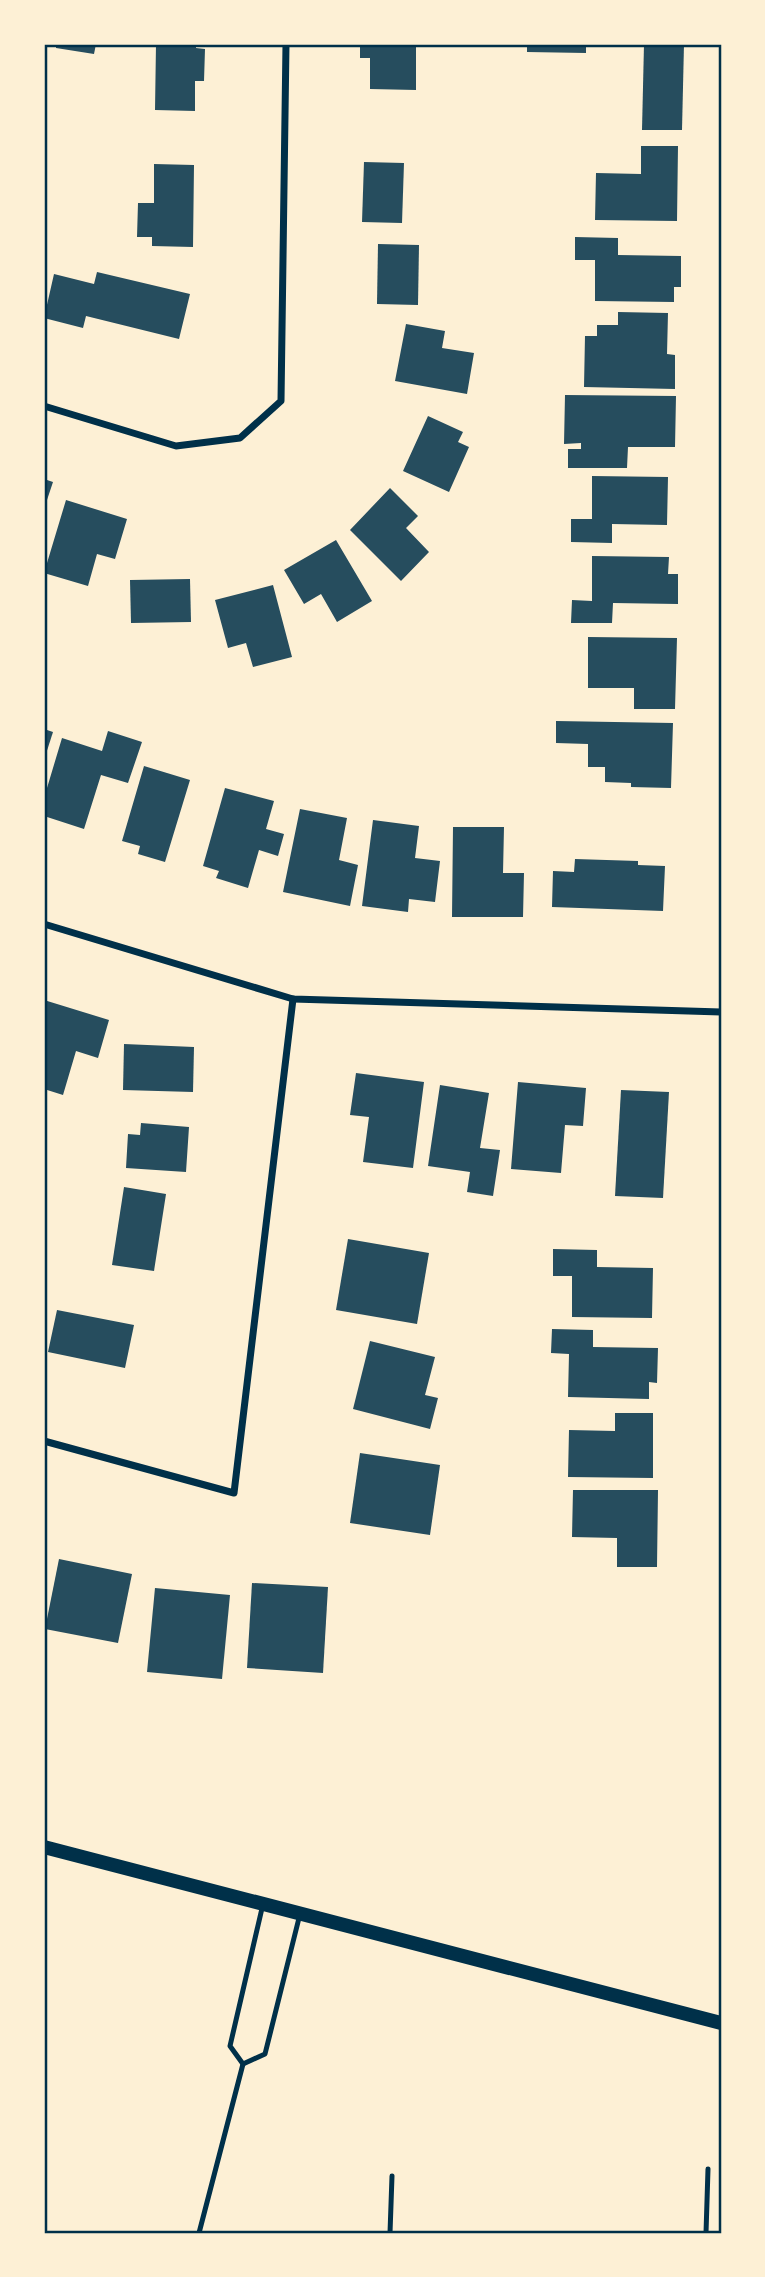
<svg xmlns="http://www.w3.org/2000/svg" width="765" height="2277" viewBox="0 0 765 2277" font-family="Arial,sans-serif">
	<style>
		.building { fill: #264d5e }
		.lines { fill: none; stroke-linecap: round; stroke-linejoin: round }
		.service { stroke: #003049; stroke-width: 5 }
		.minor { stroke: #003049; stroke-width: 7 }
		.secondary { stroke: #003049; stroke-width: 14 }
		.neatline { fill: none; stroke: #003049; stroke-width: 2.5 }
	</style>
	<rect width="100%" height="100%" fill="#fdf0d5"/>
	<g class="building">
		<polygon points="56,44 96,44 94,54 56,48"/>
		<polygon points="156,44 196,44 196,48 205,49 204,81 195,81 195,111 155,110"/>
		<polygon points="360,44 416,44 416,90 370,89 370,58 360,58"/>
		<polygon points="527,44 586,44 586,53 527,52"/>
		<polygon points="644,44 684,44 682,130 642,130"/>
		<polygon points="641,146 678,146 677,221 595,220 596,173 641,174"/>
		<polygon points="364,162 404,163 402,223 362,222"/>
		<polygon points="154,164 194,165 193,247 152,246 152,237 137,237 138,203 154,203"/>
		<polygon points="575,237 618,238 618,255 681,256 681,287 674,287 674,302 595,301 595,260 575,260"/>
		<polygon points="378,244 419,245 418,305 377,304"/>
		<polygon points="97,272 190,294 179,339 86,316 83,328 44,318 54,274 94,284"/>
		<polygon points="618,312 668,313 667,354 675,355 675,389 584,387 585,336 597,336 597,325 618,325"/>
		<polygon points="406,324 445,331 442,348 474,353 467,394 395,381"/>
		<polygon points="565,395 676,396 675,447 628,447 627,468 568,468 568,449 581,449 581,443 564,444"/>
		<polygon points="428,416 463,432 458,442 469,447 449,492 403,471"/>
		<polygon points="592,476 668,477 667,525 612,524 612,543 571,542 571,519 592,519"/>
		<polygon points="44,479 53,482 44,509"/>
		<polygon points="390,488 418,516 406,528 429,552 401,581 350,530"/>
		<polygon points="66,500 127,519 115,559 97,554 88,586 44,573"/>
		<polygon points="336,540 372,601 337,622 321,594 304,604 284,570"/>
		<polygon points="592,556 669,557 668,574 678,574 678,604 613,603 612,623 571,623 572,600 592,601"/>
		<polygon points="190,579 191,622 131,623 130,580"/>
		<polygon points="273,585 292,657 253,667 246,643 228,648 215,600"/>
		<polygon points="588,637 677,638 675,709 634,709 634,688 588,688"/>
		<polygon points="556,721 673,723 671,788 631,787 631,783 605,782 605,767 588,767 588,744 556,743"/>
		<polygon points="44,729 53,732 44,760"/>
		<polygon points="108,731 142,742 128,783 101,775 84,829 44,816 44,798 62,738 102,751"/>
		<polygon points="144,766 190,780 165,862 138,854 140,846 122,841"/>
		<polygon points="225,788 274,801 266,829 284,834 278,856 259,850 248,888 216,878 219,871 203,866"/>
		<polygon points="300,809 347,818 339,860 358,865 350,906 283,892"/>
		<polygon points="373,820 419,826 415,858 440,861 435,902 409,899 408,912 362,906"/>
		<polygon points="453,827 504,827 503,873 524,873 523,917 452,917"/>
		<polygon points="575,859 638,861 638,865 665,866 663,911 552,907 553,871 574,872"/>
		<polygon points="44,1000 109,1020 98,1058 76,1051 63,1095 44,1089"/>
		<polygon points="124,1044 194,1047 193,1092 123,1090"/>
		<polygon points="356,1073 424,1082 413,1168 363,1162 369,1117 350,1115"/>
		<polygon points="518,1082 586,1088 583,1126 565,1125 561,1173 511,1169"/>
		<polygon points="440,1085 489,1093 480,1148 500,1150 493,1196 467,1192 470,1172 428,1166"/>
		<polygon points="621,1090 669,1092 663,1198 615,1196"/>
		<polygon points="141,1123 189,1127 186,1172 126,1168 128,1134 140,1135"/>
		<polygon points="124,1187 166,1194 154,1271 112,1265"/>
		<polygon points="348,1239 429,1253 417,1324 336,1310"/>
		<polygon points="553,1249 597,1250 597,1267 653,1268 652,1318 572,1317 572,1276 553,1276"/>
		<polygon points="57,1310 134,1325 125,1368 48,1352"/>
		<polygon points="552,1329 593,1330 593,1347 658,1348 657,1383 649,1382 649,1399 568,1397 569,1354 551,1353"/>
		<polygon points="370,1341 435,1357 425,1395 438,1398 430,1429 353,1409"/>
		<polygon points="615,1413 653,1413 653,1478 568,1477 569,1430 615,1431"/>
		<polygon points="360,1453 440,1465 430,1535 350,1523"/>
		<polygon points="573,1490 658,1490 657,1567 617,1567 617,1538 572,1537"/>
		<polygon points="59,1559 132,1574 118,1643 45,1629"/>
		<polygon points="252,1583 328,1587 323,1673 247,1668"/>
		<polygon points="155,1588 230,1595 222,1679 147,1672"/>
	</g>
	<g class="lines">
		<g class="service">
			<polyline points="263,1904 230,2046 243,2064 265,2054 300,1914"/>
			<polyline points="199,2233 243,2064"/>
			<polyline points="390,2233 392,2176"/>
			<polyline points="706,2233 708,2169"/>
		</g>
		<g class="minor">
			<polyline points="44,406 176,446 240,438 281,401 286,44"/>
			<polyline points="44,924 293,999 721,1012"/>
			<polyline points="44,1441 234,1493 293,999"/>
		</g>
		<polyline class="secondary" points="44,1847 721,2023"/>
	</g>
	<rect width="765" height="2277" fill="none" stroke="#fdf0d5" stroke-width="91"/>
	<rect x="46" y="46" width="674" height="2186" class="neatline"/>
</svg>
